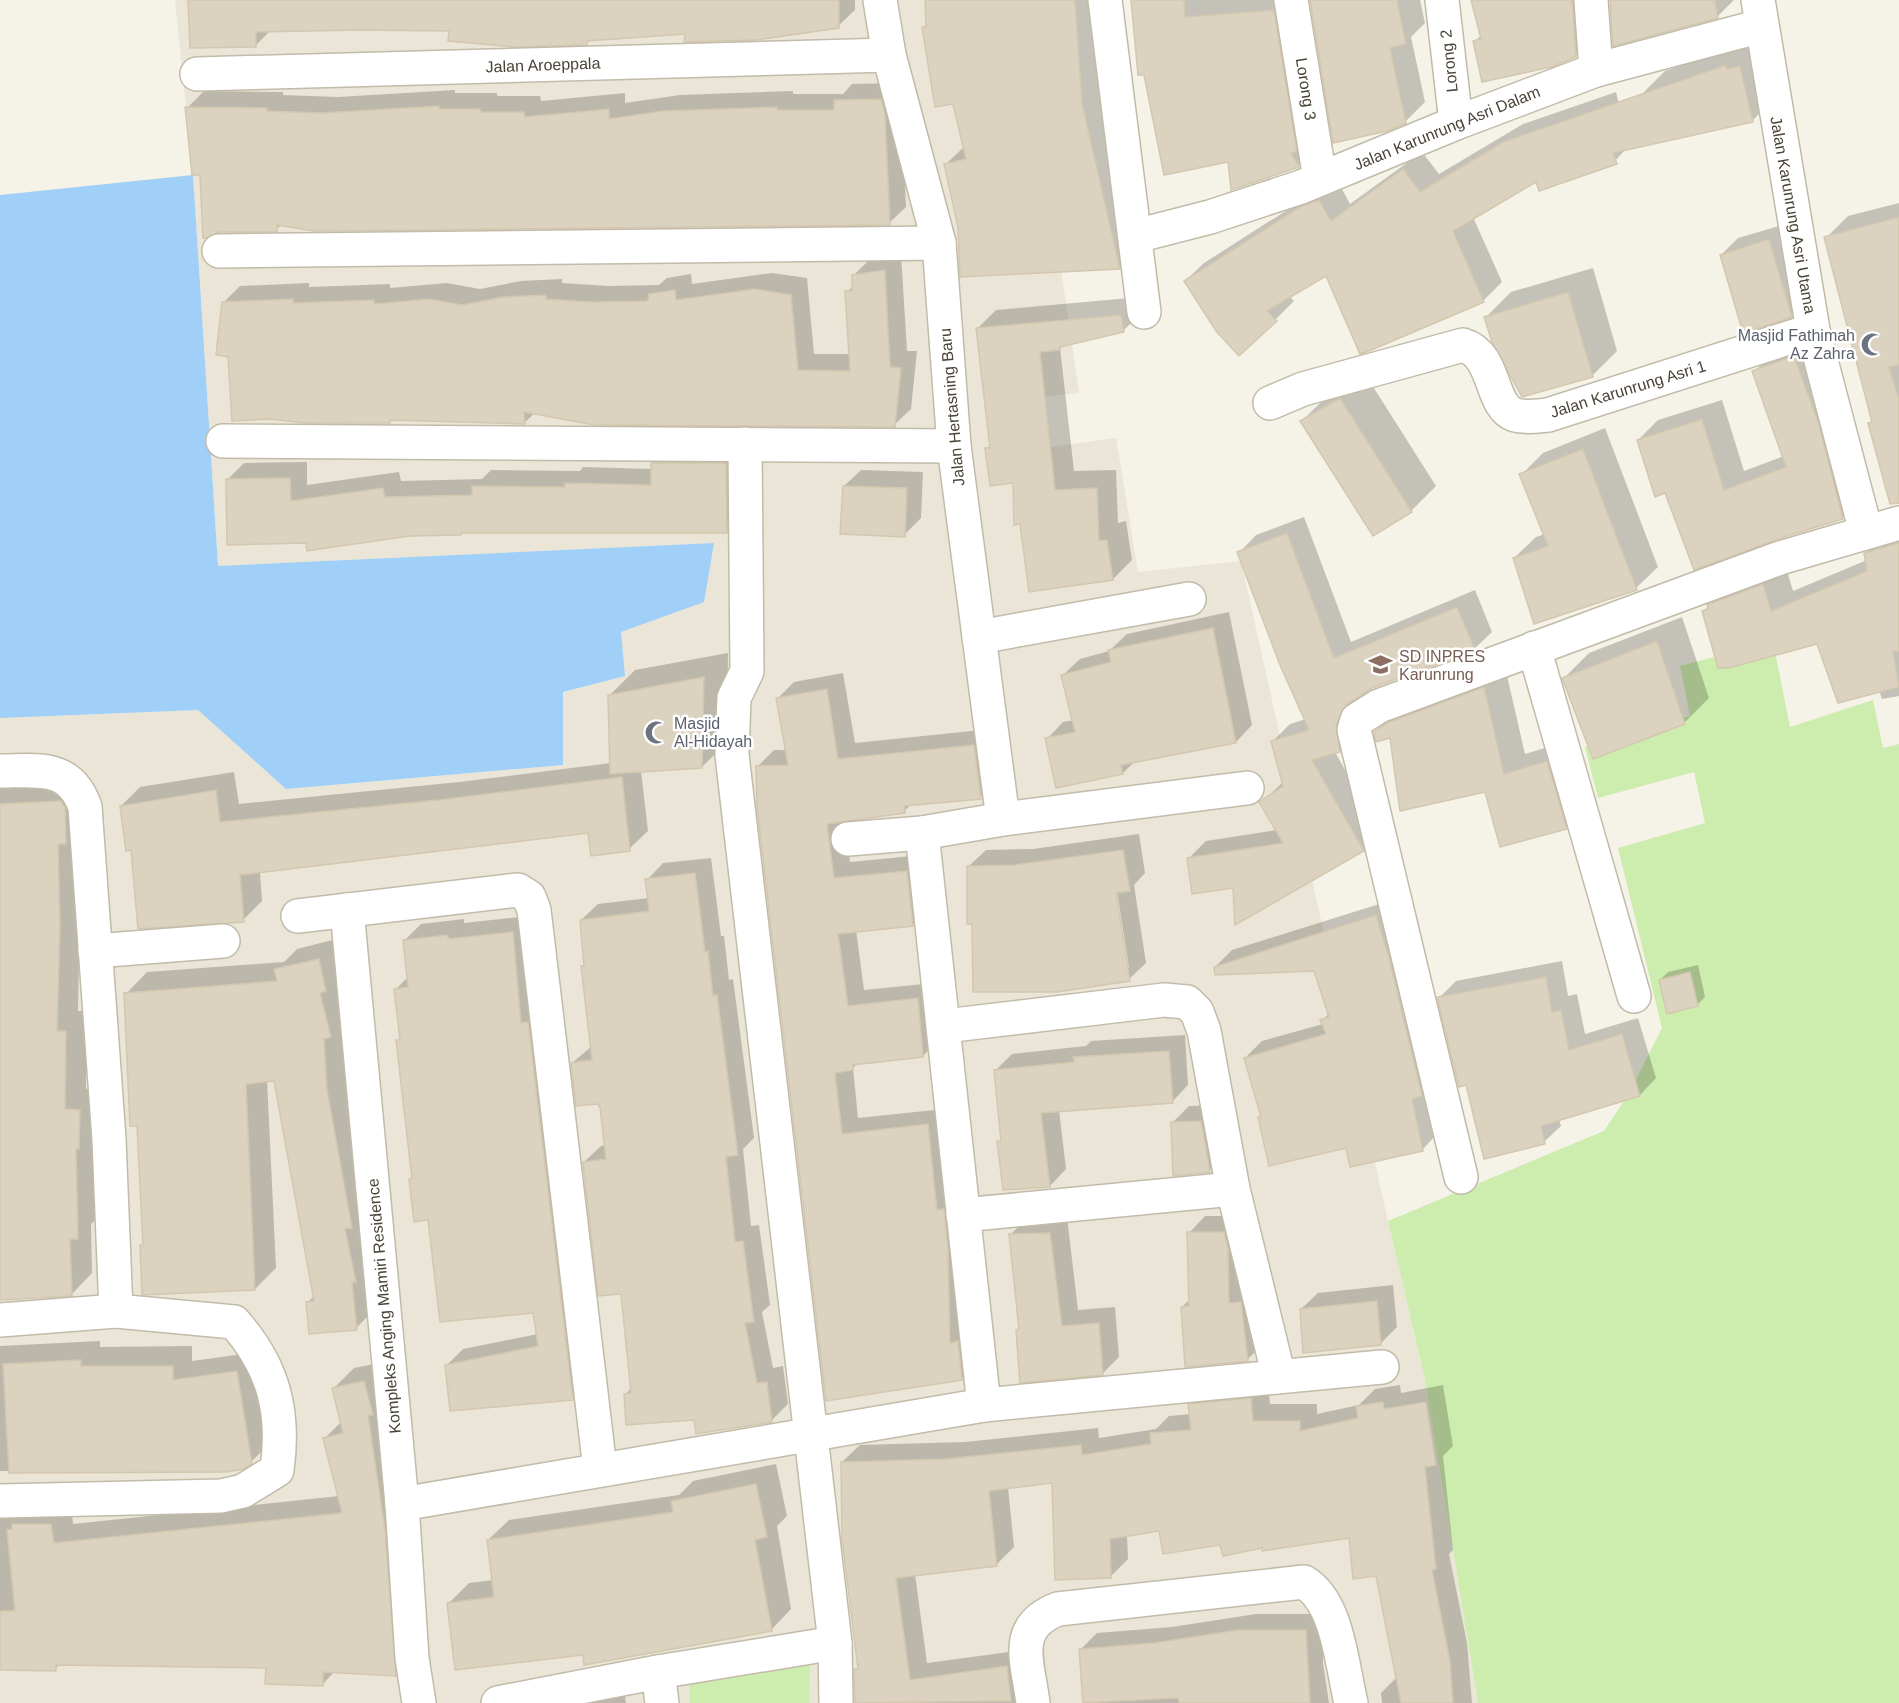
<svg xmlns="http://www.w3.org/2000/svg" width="1899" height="1703" viewBox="0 0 1899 1703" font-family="Arial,sans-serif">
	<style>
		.residential { fill: #eae5d6 }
		.green { fill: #cdedae }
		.water { fill: #a0cff7 }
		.shadow { fill: #0003; fill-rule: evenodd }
		.building { fill: #dbd2bf; stroke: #d4c7af; stroke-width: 1.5 }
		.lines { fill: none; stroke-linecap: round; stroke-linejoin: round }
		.minor-casing { stroke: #c2bbaa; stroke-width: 36 }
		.minor { stroke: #fff; stroke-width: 33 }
		.labels { text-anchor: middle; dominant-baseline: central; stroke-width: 5; stroke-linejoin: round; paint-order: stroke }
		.street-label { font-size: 16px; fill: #4a4336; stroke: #fff }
		.worship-label { font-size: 16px; fill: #5b616d; stroke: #fff; text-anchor: end }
		.education-label { font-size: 16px; fill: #785e54; stroke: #fff; text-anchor: start }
	</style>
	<rect width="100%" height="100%" fill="#f5f2e8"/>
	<polygon class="residential" points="175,0 1022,0 1079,393 984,403 1000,454 1116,438 1138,572 1241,561 1388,1221 1425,1379 1478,1703 0,1703 0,718 198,710 286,789 563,765 563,692 624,676 621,632 714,543 218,566 193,175"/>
	<g class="green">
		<polygon points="1773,641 1790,727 1873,700 1883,748 1899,744 1899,1703 1478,1703 1425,1379 1388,1221 1604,1131 1628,1095 1662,1028 1618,848 1705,823 1694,772 1598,798 1585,747 1690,716 1680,666"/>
		<polygon points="810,1660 809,1703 690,1703 689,1676"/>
	</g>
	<polygon class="water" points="193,175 218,566 714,543 704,602 621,632 625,676 563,692 563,765 286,789 198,710 0,718 0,195"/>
	<g class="shadow">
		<polygon points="190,0 855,0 855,10 838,26 590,39 586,43 450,30 360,28 270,31 256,45"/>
		<polygon points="927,0 1096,0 1140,247 1119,268 960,227 946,164 965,146 954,103 924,27 927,24"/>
		<polygon points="1132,0 1294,0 1318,147 1298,166 1229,160"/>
		<polygon points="1312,0 1420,0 1425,23 1411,37 1425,102 1405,122"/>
		<polygon points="1473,0 1591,0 1593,38 1575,56 1475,42 1481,35"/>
		<polygon points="1623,0 1734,0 1717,17"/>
		<polygon points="1751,41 1777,96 1752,121 1640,96 1665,71"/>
		<polygon points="898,83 901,97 906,207 889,223 282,224 276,230 201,173 187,108 204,91 283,92 283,95 338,97 455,90 455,93 497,93 497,96 540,96 541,101 625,93 625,103 680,95 793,91 793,94 843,94 852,84"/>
		<polygon points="1616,92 1629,146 1611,165 1536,179 1473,217 1502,282 1483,301 1327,274 1289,296 1294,301 1275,320 1185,281 1204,263 1320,189 1338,182 1350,204 1422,152 1439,174 1523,124"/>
		<polygon points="1899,203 1899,504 1892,504 1870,424 1873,420 1826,238 1848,216"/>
		<polygon points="1786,224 1808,299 1791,316 1721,255 1738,238"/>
		<polygon points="901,254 907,351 917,351 911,409 894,425 535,413 524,423 392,419 389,422 229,356 223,303 240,286 309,283 309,287 390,284 390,288 447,283 480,289 521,281 562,279 562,283 608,286 659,285 667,278 691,274 692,284 772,273 807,278 814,354 851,354 847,292 854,285 854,275 870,259"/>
		<polygon points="1593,268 1617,351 1592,376 1486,317 1511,292"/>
		<polygon points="1140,297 1142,312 1123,331 1063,345 1060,348 1074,471 1116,470 1118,523 1126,521 1132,560 1113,579 1015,482 987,449 991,444 977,329 996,310"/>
		<polygon points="1814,337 1862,498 1842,518 1666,492 1638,440 1658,420 1722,400 1744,471 1784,456 1754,372 1773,352"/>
		<polygon points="1365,374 1436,486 1411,511 1302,421 1327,396"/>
		<polygon points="1605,428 1658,567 1636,588 1535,622 1514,558 1536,537 1545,534 1521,475 1543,453"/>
		<polygon points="669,447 742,447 743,515 726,531 462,532 460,534 308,541 227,480 244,463 307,462 307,485 399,472 401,481 482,479 491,470 580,471 583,467 652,469 652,463"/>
		<polygon points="861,470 923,472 921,518 904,535 844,486"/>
		<polygon points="1304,517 1351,642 1475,590 1492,632 1474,649 1372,687 1356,697 1353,707 1357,733 1335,752 1380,832 1363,850 1235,886 1189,858 1206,841 1277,830 1261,803 1283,782 1272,742 1290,724 1306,719 1239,553 1256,535"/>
		<polygon points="1899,528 1899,696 1882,699 1879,690 1818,642 1704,611 1730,584 1785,564 1793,591 1867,560 1866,553 1887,532"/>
		<polygon points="1229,612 1252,725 1236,742 1135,761 1123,773 1047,739 1063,722 1074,720 1063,675 1080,659 1109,651 1127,634"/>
		<polygon points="1682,617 1709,698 1684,723 1564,678 1589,653"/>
		<polygon points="728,653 727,742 702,767 641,771 648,831 629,849 590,831 260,872 262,901 243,920 133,849 121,806 140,787 234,772 239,804 459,782 611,763 610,695 635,670"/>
		<polygon points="1505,667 1525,754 1568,741 1587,806 1566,828 1486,790 1391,736 1375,732 1397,710"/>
		<polygon points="843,673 855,743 991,729 997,781 980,797 912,804 904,811 845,820 850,862 923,855 929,908 913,924 856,930 864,990 934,983 939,1039 923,1056 858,1063 853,1068 858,1118 944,1109 978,1362 962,1379 828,1400 757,767 774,750 787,750 778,698 794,682"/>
		<polygon points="82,781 78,1011 86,1011 86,1089 100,1089 98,1217 91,1224 92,1273 72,1294 0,1298 0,784"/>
		<path d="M1139 834 1145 873 1134 885 1146 963 1129 979 973 923 969 866 986 850 1033 849ZM1116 885 1129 968H1126L1114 886Z"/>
		<polygon points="711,858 721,936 724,936 729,980 733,979 754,1138 743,1149 751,1226 759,1225 770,1305 762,1312 773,1368 783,1366 788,1404 771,1421 696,1418 626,1394 632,1387 622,1292 584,1162 601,1146 606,1145 601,1106 572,1063 592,1046 582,966 586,963 581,920 598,904 649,898 647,880 663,863"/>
		<polygon points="1392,900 1438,1133 1422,1150 1259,1118 1262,1116 1245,1058 1262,1041 1323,1024 1322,1021 1329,1013 1315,970 1215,967 1232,950"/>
		<polygon points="529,916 589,1382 572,1399 447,1365 463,1349 538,1334 535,1311 429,1218 411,1180 413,1177 398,1041 402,1037 396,989 408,977 404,941 421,924 464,919 464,923"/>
		<polygon points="340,938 377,1307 356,1328 307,1303 314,1296 275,1079 267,1080 276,1268 255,1289 141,1246 145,1242 138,1125 126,994 147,972 284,962 297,949"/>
		<polygon points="1562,961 1568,996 1577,994 1585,1034 1638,1018 1656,1078 1640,1095 1559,1119 1561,1126 1544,1142 1467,1084 1439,998 1456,981"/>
		<polygon points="1698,965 1705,997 1697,1005 1660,980 1668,972"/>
		<polygon points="1185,1035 1188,1085 1172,1102 1059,1110 1066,1169 1050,1186 999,1142 1002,1139 996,1070 1012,1054 1086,1046 1091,1041"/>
		<polygon points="1218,1105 1226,1154 1209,1171 1172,1123 1189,1106"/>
		<polygon points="1205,1216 1240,1216 1264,1343 1247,1360 1182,1307 1190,1299 1189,1233"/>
		<polygon points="1067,1217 1078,1310 1115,1307 1119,1357 1103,1373 1018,1330 1020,1328 1011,1234 1027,1218"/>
		<polygon points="1393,1285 1397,1327 1380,1344 1301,1309 1318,1293"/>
		<polygon points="100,1341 100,1347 192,1346 192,1361 257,1352 271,1442 251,1462 226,1470 0,1471 0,1346"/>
		<polygon points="384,1362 415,1655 395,1675 335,1671 322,1685 267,1666 61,1663 55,1669 0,1669 0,1504 71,1505 73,1524 339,1496 325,1438 342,1421 334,1388 354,1368"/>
		<polygon points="1268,1381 1270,1404 1317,1404 1317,1414 1359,1405 1375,1389 1400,1385 1401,1393 1443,1385 1453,1446 1443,1456 1453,1550 1449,1554 1467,1643 1472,1703 1382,1703 1381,1693 1397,1677 1377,1575 1350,1536 1263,1546 1222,1543 1160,1529 1127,1535 1128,1559 1110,1577 1053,1481 1008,1487 1014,1547 996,1565 915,1574 927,1663 1024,1650 1030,1703 857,1703 856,1670 859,1666 842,1462 860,1445 965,1442 1098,1428 1099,1438 1156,1429 1169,1416 1191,1414 1190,1405 1208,1387"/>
		<polygon points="776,1464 787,1516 777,1526 791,1609 771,1630 584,1653 448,1604 469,1583 494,1580 488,1540 509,1520 679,1495 693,1481"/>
		<polygon points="1256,1614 1322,1614 1323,1663 1329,1703 1085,1703 1081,1649 1097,1633 1172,1627"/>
		<polygon points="624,1690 626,1703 550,1703"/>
	</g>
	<g class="building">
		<polygon points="188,0 839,0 839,28 756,40 684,42 685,34 587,41 587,45 515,47 448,41 449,31 360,30 256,32 256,47 190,48"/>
		<polygon points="925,0 1075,0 1082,103 1120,269 960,277 958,227 944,164 966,159 953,104 935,107 922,27 926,27"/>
		<polygon points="1131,0 1184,0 1185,17 1274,10 1297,152 1291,153 1299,167 1231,190 1228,162 1164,175 1144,75 1138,75"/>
		<polygon points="1310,0 1397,0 1406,44 1390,48 1406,123 1387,131 1333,143"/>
		<polygon points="1471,0 1572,0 1576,57 1551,67 1482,82 1473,41 1481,39"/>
		<polygon points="1610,0 1715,0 1718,18 1613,46"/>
		<polygon points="1726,65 1727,69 1740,66 1753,122 1613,153 1617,164 1539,191 1536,182 1453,231 1484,302 1369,351 1360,354 1326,276 1267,311 1277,321 1239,356 1216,331 1184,281 1300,207 1319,200 1331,221 1403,169 1420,192 1503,142"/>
		<polygon points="881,99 885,115 890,225 314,231 277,225 277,232 219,232 207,238 203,238 200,175 192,175 185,107 267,108 267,111 321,113 439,106 439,109 480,109 481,112 524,112 525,117 609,109 609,119 663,111 777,107 777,110 834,110 834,100"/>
		<polygon points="1899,217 1899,365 1889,367 1899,399 1899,503 1890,504 1868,423 1872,422 1824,237"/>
		<polygon points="1769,239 1792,317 1743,333 1720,255"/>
		<polygon points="885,270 890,367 901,368 895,427 594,425 524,412 525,424 390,420 390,423 305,423 270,419 232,421 228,357 216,355 222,302 293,299 293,303 374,300 374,304 429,299 462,305 503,297 546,295 546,299 591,302 648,301 649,294 675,290 676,300 755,289 791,295 798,370 850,371 845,291 852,291 852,275"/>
		<polygon points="1568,292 1593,377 1522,397 1492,342 1484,317"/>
		<polygon points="1121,315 1124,332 1060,347 1060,350 1040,352 1055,490 1097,488 1099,541 1107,540 1113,580 1029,592 1020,524 1014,525 1013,483 990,486 985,448 990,448 976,328"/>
		<polygon points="1794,356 1819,425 1843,519 1787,536 1694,570 1665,493 1655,497 1637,440 1702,419 1724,490 1786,467 1752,371"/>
		<polygon points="1340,398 1412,512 1373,536 1300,421"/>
		<polygon points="1583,449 1637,590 1534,624 1513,558 1548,546 1519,474"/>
		<polygon points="651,463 726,463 727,533 461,533 461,535 409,536 307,551 306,543 227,545 226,479 290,478 291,501 383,488 385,497 472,495 472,486 565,487 565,483 651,485"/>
		<polygon points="843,486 907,488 905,537 840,534"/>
		<polygon points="1287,533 1334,658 1457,607 1475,650 1372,688 1346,705 1336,725 1340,752 1312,760 1364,851 1235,925 1233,888 1192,894 1187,858 1283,843 1259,802 1283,786 1271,741 1309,730 1280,665 1237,552"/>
		<polygon points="1899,543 1899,651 1893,652 1899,687 1838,703 1817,644 1729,668 1718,668 1702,611 1708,609 1707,605 1763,584 1771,611 1867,571 1864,553"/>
		<polygon points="1213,628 1236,743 1121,765 1123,774 1056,788 1045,738 1075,732 1061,675 1111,662 1108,650"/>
		<polygon points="1657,641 1685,724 1593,759 1562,678"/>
		<polygon points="704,677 702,768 610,774 608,695"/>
		<polygon points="1484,687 1504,774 1547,761 1567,829 1500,847 1485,792 1400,811 1390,738 1376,742 1374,732 1387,723"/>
		<polygon points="827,689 838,759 974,745 981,799 904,806 905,813 827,824 834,878 907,871 913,926 838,934 848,1006 918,998 923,1057 852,1065 853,1070 835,1073 842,1134 928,1124 937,1210 944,1209 948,1250 950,1343 958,1341 962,1380 826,1401 757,806 756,766 788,765 776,698"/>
		<polygon points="622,777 630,851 591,856 588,833 240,875 244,922 138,929 131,850 126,851 120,806 216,790 220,822 439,800"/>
		<polygon points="61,801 65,808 66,844 58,844 60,926 57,1031 66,1031 65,1109 80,1110 79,1149 76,1149 78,1239 70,1239 72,1296 0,1300 0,804"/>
		<polygon points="1123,850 1130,891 1116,893 1130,981 1057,992 973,992 972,924 967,924 967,866 1015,865"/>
		<polygon points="695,873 705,952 708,951 713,996 717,995 738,1155 726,1157 735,1242 743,1241 754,1322 745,1323 757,1383 767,1382 772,1422 696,1434 694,1420 626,1425 624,1394 631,1393 621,1294 598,1296 583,1162 606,1159 600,1107 598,1104 576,1106 571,1063 592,1060 581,966 584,966 580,920 649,911 645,879"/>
		<polygon points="1376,915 1389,958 1422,1096 1412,1099 1423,1151 1350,1167 1346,1148 1269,1166 1258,1117 1261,1117 1244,1058 1326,1034 1320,1020 1329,1017 1314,971 1215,975 1214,967"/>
		<polygon points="513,932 521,1023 528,1022 573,1400 450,1411 445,1365 538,1346 533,1313 440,1322 428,1220 414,1222 409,1179 412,1179 396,1040 400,1040 394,989 408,987 403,940 448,935 448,939"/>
		<polygon points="319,959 326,991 320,993 331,1037 324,1039 327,1090 352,1228 345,1229 356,1282 352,1282 357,1330 309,1334 306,1302 314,1301 274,1081 246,1084 255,1290 142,1295 140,1245 143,1245 137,1126 130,1126 124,993 277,981 274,969"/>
		<polygon points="1690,972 1698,1006 1667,1014 1659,980"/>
		<polygon points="1546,977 1552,1012 1561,1010 1569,1050 1622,1034 1640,1096 1541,1126 1545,1144 1484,1159 1466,1085 1459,1087 1437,997"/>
		<polygon points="1169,1051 1173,1103 1041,1113 1050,1187 1003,1190 997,1141 1001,1141 994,1070 1074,1062 1073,1057"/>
		<polygon points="1201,1121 1210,1172 1173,1176 1171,1122"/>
		<polygon points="1187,1232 1224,1232 1228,1248 1229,1303 1241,1302 1248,1361 1185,1367 1181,1307 1189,1306"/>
		<polygon points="1050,1233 1062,1326 1099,1323 1103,1375 1020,1383 1016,1330 1019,1329 1009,1234"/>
		<polygon points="1377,1301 1381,1345 1303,1353 1300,1309"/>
		<polygon points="81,1360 81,1366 173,1366 173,1380 237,1371 252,1464 243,1469 226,1472 9,1473 3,1364"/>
		<polygon points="364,1381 373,1415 368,1415 385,1530 396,1676 323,1672 323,1686 265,1684 266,1668 56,1665 56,1671 0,1670 0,1611 15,1611 7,1530 12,1529 12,1524 51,1524 54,1543 342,1513 323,1438 343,1433 332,1388"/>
		<polygon points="1251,1398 1253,1421 1300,1421 1300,1431 1358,1418 1356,1406 1383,1402 1384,1409 1426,1402 1436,1465 1425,1467 1436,1569 1432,1570 1450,1661 1453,1703 1401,1703 1376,1576 1353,1579 1349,1538 1262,1551 1262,1548 1223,1556 1220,1545 1163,1554 1159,1531 1110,1539 1111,1578 1055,1580 1052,1483 989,1491 997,1566 896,1578 910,1680 1007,1666 1011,1701 855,1703 854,1669 858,1669 842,1538 841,1462 946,1459 1081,1445 1082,1455 1151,1444 1150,1433 1191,1430 1188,1404"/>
		<polygon points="756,1484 767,1537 755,1540 772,1631 584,1665 583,1655 455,1670 447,1603 494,1597 487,1540 673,1512 671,1501"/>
		<polygon points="1238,1630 1306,1630 1310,1703 1179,1703 1178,1698 1083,1703 1079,1649 1154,1643"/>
	</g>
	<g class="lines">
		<defs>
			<g id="minor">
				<polyline points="880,0 889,55 939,243 954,446 1003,819"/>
				<polyline points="1105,0 1144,312"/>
				<polyline points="1291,0 1320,179"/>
				<polyline points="1442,0 1456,123"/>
				<polyline points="1591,0 1596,70"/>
				<polyline points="1758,0 1813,330 1866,532"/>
				<polyline points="197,74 889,55"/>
				<polyline points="1136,236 1210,217 1301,187 1456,123 1596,70 1761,26"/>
				<polyline points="219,251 939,243"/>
				<path d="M1270 403 1303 389 1463 345C1497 355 1489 406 1515 415 1526 418 1537 416 1548 415L1813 330"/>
				<polyline points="223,441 954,446"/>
				<polyline points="745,444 747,671 734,698 732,755 835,1643 836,1703"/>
				<polyline points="979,637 1189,599"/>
				<polyline points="1534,648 1634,996"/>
				<path d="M0 771C38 771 70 764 85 807L109 1139 116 1311 234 1322C274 1367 285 1412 277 1470L243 1491 221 1496 0 1501"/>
				<polyline points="922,833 984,1405"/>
				<polyline points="848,839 922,833 1003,819 1247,788"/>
				<polyline points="347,910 402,1504 412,1658 419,1703"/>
				<polyline points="298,916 518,890 529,897 534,910 600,1469"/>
				<polyline points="95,951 223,941"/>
				<polyline points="945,1026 1164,1000 1187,1002 1197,1012 1204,1031 1233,1189 1279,1377"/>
				<polyline points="1461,1177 1354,730 1357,720 1379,706 1780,558 1899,523"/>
				<polyline points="963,1215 1233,1189"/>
				<polyline points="0,1320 116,1311"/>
				<polyline points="402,1504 984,1405 1382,1367"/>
				<polyline points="658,1672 662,1703"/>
				<polyline points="498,1703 658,1672 835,1643"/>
				<path d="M1033 1703C1028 1662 1011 1627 1058 1609L1304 1582C1338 1602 1342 1666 1351 1703"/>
			</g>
		</defs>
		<use href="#minor" class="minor-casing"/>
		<use href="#minor" class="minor"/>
	</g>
	<defs>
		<symbol id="mosque-bare" viewBox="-9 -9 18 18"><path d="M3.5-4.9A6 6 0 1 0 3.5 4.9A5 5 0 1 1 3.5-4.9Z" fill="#6b7280" stroke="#fff" stroke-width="2.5" paint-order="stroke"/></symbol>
		<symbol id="school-bare" viewBox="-9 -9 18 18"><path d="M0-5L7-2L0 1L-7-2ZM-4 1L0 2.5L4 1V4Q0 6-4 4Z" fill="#8d6e63" stroke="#fff" stroke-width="2.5" paint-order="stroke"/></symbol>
	</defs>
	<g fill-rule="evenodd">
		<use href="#mosque-bare" x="1856" y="328" width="33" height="33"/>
		<use href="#school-bare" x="1364" y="648" width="33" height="33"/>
		<use href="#mosque-bare" x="640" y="716" width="33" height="33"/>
	</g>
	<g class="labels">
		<g class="street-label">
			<text transform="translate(1449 61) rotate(-96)">Lorong 2</text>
			<text transform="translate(543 65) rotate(-2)">Jalan Aroeppala</text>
			<text transform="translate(1306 89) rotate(81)">Lorong 3</text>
			<text transform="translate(1447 128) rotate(-22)">Jalan Karunrung Asri Dalam</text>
			<text transform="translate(1793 215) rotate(80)">Jalan Karunrung Asri Utama</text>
			<text transform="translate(1628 389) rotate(-17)">Jalan Karunrung Asri 1</text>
			<text transform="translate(952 407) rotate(-95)">Jalan Hertasning Baru</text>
			<text transform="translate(384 1306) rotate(-95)">Kompleks Anging Mamiri Residence</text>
		</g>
		<g class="worship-label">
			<text x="1855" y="335">Masjid Fathimah<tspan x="1855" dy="18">Az Zahra</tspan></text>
			<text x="674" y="723" text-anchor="start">Masjid<tspan x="674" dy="18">Al-Hidayah</tspan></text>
		</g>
		<g class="education-label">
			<text x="1399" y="656">SD INPRES<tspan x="1399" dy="18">Karunrung</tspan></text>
		</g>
	</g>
</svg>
